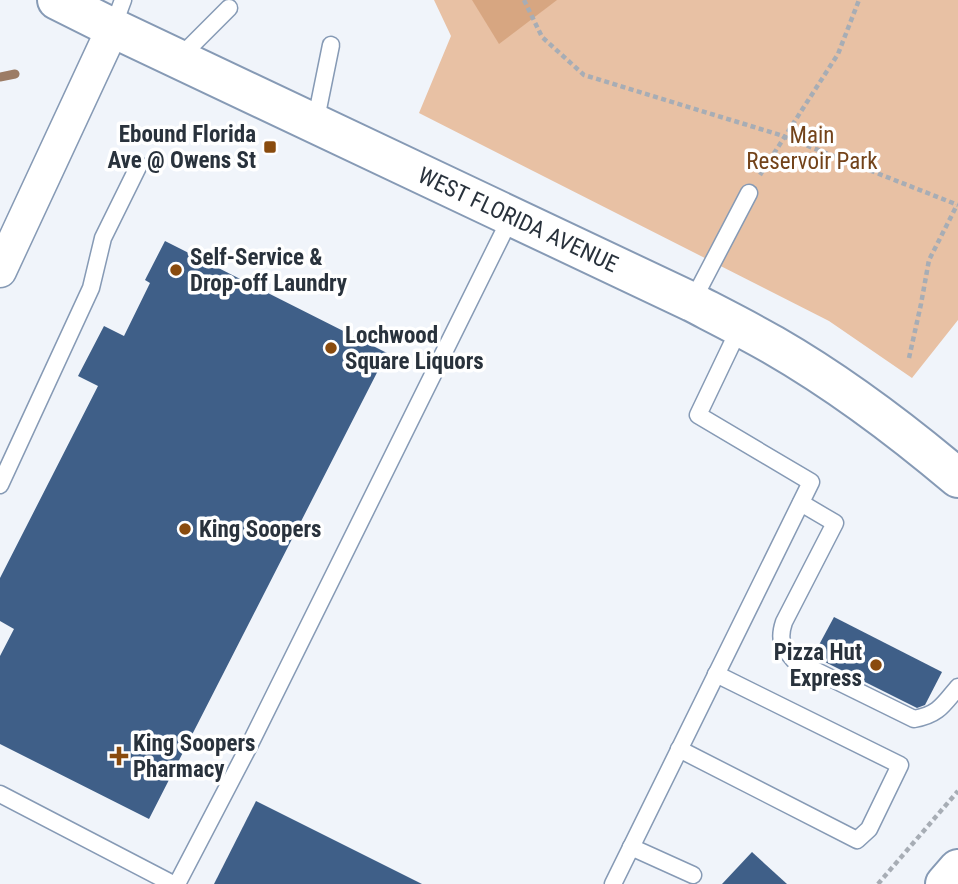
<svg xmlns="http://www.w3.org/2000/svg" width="958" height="884" viewBox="0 0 958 884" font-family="'Roboto Condensed',sans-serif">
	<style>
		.green { fill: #e8c1a4 }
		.forest { fill: #d7a681 }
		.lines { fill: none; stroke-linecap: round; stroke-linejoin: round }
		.stream { stroke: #9c7c65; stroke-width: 9 }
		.building { fill: #3f5f88 }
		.lane-casing { stroke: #869ab5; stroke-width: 19 }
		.street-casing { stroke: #869ab5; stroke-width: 35 }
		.secondary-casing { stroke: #869ab5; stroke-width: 42 }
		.primary-casing { stroke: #869ab5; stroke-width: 42 }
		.path { stroke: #a7adb5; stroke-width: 4.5; stroke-dasharray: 5 3.5; stroke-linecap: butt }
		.lane { stroke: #fff; stroke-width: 16 }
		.street { stroke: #fff; stroke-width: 32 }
		.secondary { stroke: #fff; stroke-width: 38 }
		.primary { stroke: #fff; stroke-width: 38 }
		.poi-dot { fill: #894b0e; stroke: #fff; stroke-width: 2.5 }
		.labels { text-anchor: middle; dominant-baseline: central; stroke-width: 7; stroke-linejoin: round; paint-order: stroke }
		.poi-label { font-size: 23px; font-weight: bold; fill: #29323c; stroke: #fff; text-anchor: start }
		.park-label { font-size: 23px; fill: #73431a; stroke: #fff }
		.street-label { font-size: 23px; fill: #29323c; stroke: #fff }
	</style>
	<rect width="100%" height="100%" fill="#f0f4fa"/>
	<polygon class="green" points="434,0 958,0 958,320 912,378 829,321 419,113 451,36"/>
	<polygon class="forest" points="472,0 557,0 499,44"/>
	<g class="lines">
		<polyline class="stream" points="0,77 15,74"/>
	</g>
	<g class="building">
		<polygon points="165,241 387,353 149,819 0,744 0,656 14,629 0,621 0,578 98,386 78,376 104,326 124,336 150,283 145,280"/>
		<polygon points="834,617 942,672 925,705 917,708 813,656"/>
		<polygon points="256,801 422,884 214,884"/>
		<polygon points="752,852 787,884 722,884"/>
	</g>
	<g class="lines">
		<defs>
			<g id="lane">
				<polyline points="113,27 123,0"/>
				<polyline points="178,59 229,8"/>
				<polyline points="315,124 331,45"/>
				<polyline points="692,302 749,193"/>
				<polyline points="0,485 91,288 103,238 139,165"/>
				<path d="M801 503 835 523 784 622C778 640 782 646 794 660L914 719C938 715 943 705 958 687"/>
				<polyline points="679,749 857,840 869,829 900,765 716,674"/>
				<polyline points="0,794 173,884"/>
				<polyline points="631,847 693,875"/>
				<polyline points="177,884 248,748 511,217"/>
				<polyline points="613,884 811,482 698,415 740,327"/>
			</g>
			<polyline id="street" points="0,271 113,28"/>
			<path id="secondary" d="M57 0 113 28 692 302C719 316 747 330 773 345 839 383 900 429 958 478"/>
			<polyline id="primary" points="945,884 958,869"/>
		</defs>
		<use href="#lane" class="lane-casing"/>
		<use href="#street" class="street-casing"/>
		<use href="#secondary" class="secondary-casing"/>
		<use href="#primary" class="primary-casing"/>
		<g class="path">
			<polyline points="524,0 542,37 584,75 780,135 958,205"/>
			<polyline points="760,175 838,54 859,0"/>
			<polyline points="909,358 921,304 929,260 957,205"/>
			<polyline points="878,884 958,791"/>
		</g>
		<use href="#lane" class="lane"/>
		<use href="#street" class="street"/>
		<use href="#secondary" class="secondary"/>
		<use href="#primary" class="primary"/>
	</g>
	<g class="poi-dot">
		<rect x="263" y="140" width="14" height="14" rx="3.5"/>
		<circle cx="176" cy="270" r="7"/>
		<circle cx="331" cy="348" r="7"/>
		<circle cx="185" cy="529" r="7"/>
		<circle cx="876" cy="665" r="7"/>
		<path d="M115.5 745.5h7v7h7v7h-7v7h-7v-7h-7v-7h7z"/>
	</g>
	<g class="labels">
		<g class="poi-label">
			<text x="256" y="134" text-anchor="end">Ebound Florida<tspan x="256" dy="26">Ave @ Owens St</tspan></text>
			<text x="190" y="257">Self-Service &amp;<tspan x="190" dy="26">Drop-off Laundry</tspan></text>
			<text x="345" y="335">Lochwood<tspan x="345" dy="26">Square Liquors</tspan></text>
			<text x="199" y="529">King Soopers</text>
			<text x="862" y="652" text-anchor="end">Pizza Hut<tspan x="862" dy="26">Express</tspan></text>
			<text x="133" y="743">King Soopers<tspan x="133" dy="26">Pharmacy</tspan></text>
		</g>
		<g class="park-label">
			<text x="812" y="135">Main<tspan x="812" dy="26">Reservoir Park</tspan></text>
		</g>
		<g class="street-label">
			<text transform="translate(518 220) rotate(25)">WEST FLORIDA AVENUE</text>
		</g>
	</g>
</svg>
